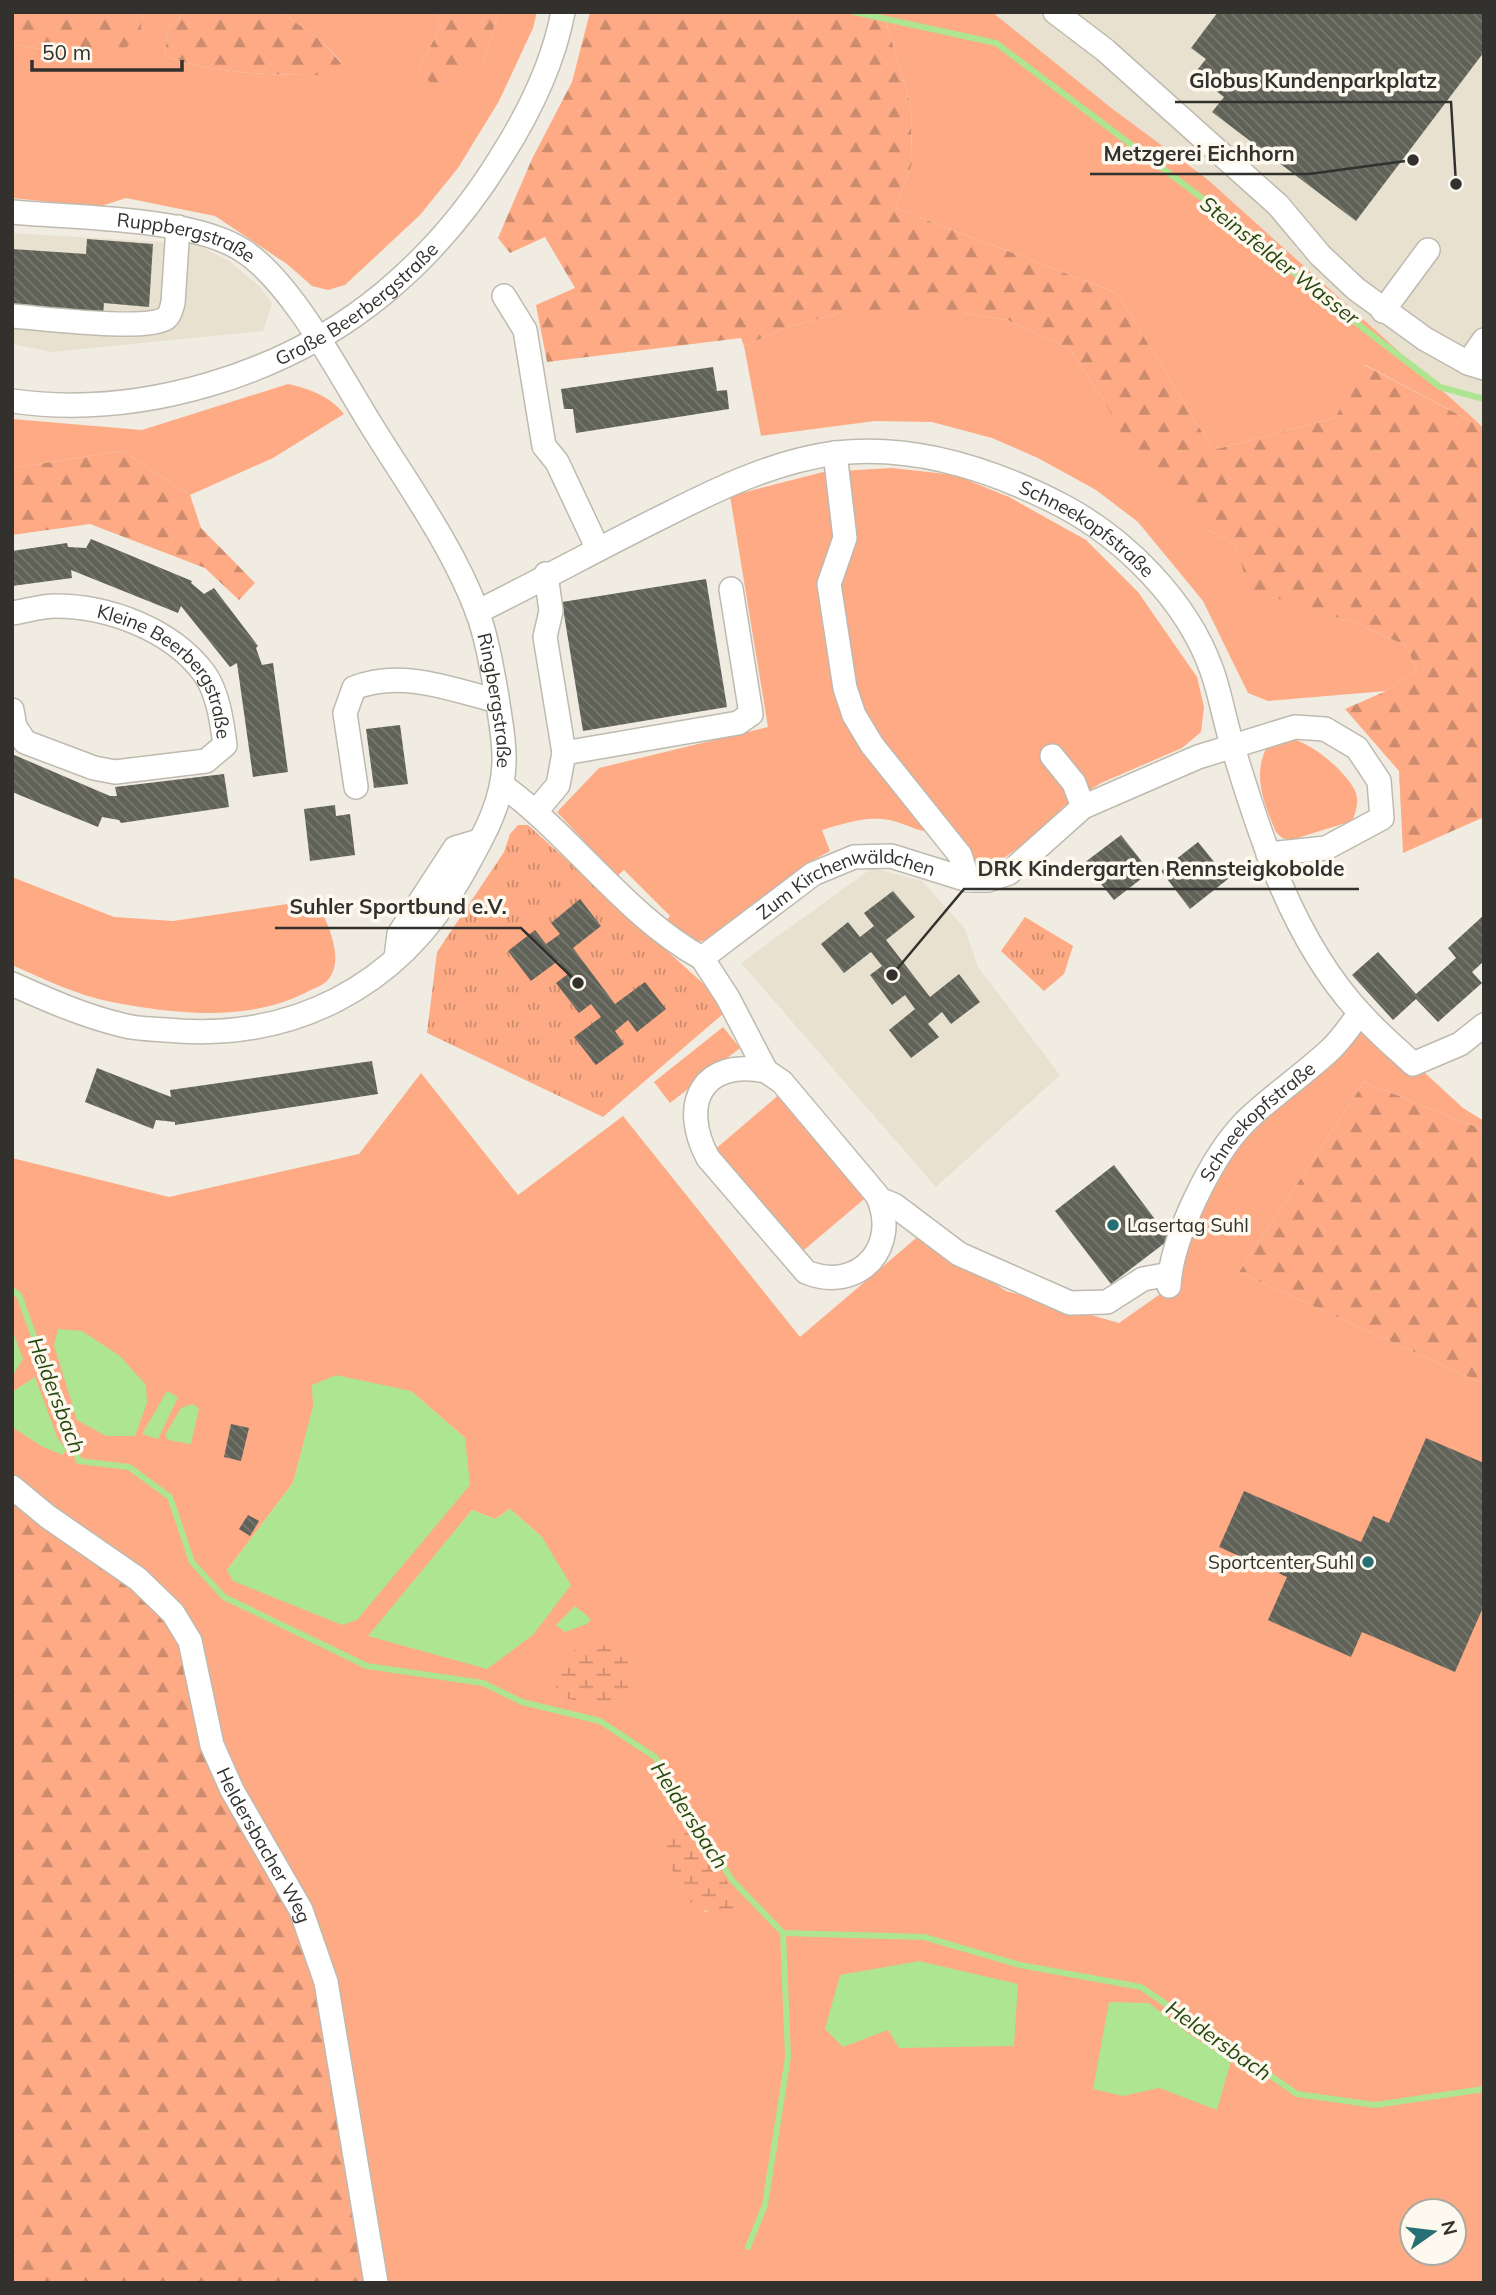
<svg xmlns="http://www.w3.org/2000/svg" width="1496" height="2295" viewBox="0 0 1496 2295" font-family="Mulish,sans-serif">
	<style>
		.built { fill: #e8e1d0 }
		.green { fill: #fdaa85; fill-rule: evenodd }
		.forest { fill: url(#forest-firs) }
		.wetland { fill: url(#wetland-marsh) }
		.park { fill: url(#park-tufts) }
		.water { fill: #aee590 }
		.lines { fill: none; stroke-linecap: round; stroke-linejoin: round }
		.stream { stroke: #aee590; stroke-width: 6 }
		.building { fill: url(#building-back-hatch) }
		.minor-casing { stroke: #bebaaf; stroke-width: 26 }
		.minor { stroke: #fff; stroke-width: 23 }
		.poi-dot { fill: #256f75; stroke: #fef9ee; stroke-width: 2.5 }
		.labels { text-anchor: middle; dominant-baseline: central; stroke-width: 7; stroke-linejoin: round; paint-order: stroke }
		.street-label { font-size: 19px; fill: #32312d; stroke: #fef9ee }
		.poi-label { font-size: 19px; fill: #32312d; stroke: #fef9ee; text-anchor: start }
		.water-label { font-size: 21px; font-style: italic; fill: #25470d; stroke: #fef9ee }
		.leader { fill: none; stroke: #32312d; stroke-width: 2.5 }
		.callout-dot { fill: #32312d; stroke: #fef9ee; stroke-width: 2.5 }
		.callout-label { font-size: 21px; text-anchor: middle; font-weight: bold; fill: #32312d; stroke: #fef9ee; stroke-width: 7; stroke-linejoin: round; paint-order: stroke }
	</style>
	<defs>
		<pattern id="forest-firs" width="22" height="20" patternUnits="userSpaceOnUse" patternTransform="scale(1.75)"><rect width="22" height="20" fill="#fdaa85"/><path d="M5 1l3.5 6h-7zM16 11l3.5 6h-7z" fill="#cd8b6d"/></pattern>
		<pattern id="wetland-marsh" width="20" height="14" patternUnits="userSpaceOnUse" patternTransform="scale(1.75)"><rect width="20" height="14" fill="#fdaa85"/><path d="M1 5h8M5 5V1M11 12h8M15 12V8" fill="none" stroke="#cd8b6d"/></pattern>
		<pattern id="park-tufts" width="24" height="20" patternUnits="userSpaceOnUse" patternTransform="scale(1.75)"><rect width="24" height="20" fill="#fdaa85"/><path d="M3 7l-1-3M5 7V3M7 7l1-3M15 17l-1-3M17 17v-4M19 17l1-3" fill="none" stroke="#cd8b6d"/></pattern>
		<pattern id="building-back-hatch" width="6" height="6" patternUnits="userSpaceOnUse" patternTransform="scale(1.75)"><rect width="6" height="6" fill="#606157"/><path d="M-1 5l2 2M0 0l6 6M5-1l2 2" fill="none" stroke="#787971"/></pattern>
	</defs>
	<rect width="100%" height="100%" fill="#f0ece1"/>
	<g class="built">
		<polygon points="900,12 1484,12 1484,426"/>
		<polygon points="12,233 195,244 229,261 259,286 272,303 263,331 52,352 12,344"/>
		<polygon points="872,868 922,881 965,929 978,967 1060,1075 936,1187 741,963"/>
	</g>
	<g class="green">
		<path d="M143 12H186L167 29 165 56C218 75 273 75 328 75L341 62 322 41 281 12H435L441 26 419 68 482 64 499 12H537L533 28 499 101 458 168 420 215 345 285 328 290 312 286 287 264 215 216 126 198 98 207 12 198V44L76 55 141 30Z"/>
		<polygon points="883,12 992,12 1110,107 1207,179 1484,428 1365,365 1335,418 1213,450 1117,293 895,208 912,164 911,106"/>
		<polygon points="904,311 963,313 1008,320 1070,349 1103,399 1208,530 1236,545 1250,590 1355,623 1405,645 1417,670 1386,691 1268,701 1248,693 1203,601 1138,522 1096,490 1038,458 992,438 932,422 875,421 761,436 744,346 785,328 842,312"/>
		<path d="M288 384C310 389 330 396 344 414L273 458 190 495 122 451 12 468V419L142 430Z"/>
		<path d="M892 468 955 475 1009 497 1086 540 1138 592 1197 677 1204 707 1201 732 1182 748 1101 783 1064 806 1038 834 984 872 948 830C924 839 906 821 883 819 862 817 842 824 822 830L830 851 806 864 718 934 703 941H681L664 923 670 916 624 870 617 876 557 812 599 768 768 727 730 496 823 472Z"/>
		<path d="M1292 739C1312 743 1348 773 1356 793 1359 802 1356 812 1352 821L1291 840 1282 838 1276 832C1264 804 1252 775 1267 747Z"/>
		<path d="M12 877 114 917 173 921 301 902 321 910C330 929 344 961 328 980 323 986 311 989 305 993 247 1022 174 1014 112 1002 79 996 43 979 12 965Z"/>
		<path d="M1360 1013 1463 1108 1484 1121V1130L1364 1082 1239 1272 1484 1384V2283H376L12 1487V1158L169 1197 359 1154 421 1073 518 1195 623 1116 800 1337 922 1233 1006 1291 1119 1323 1176 1283 1219 1156ZM312 1385 411 1391 465 1438V1457L227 1570 293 1483 314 1406ZM510 1509 542 1537 369 1637 472 1510 495 1519ZM729 1886 740 1901 704 1912ZM1412 2211H1454V2253H1412Z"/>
		<polygon points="723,1027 740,1048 670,1103 654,1082"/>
		<polygon points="782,1092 869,1195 798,1255 712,1152"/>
	</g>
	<g class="forest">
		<polygon points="12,12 143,12 141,30 122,53 76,55 12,44"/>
		<path d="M186 12H281L322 41 341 63 328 75C272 75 218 75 165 56L167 29Z"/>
		<polygon points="435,12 499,12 482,64 437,92 419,68 441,26"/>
		<polygon points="590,12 883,12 911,106 912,164 895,208 1117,293 1213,450 1335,418 1364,365 1484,428 1484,817 1403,853 1399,771 1345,709 1386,691 1417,670 1405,645 1355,623 1249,590 1236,545 1208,530 1133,455 1103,399 1070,349 1008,320 963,313 842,312 785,328 744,346 741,338 547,362 536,305 575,288 545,237 510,253 498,238 532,159 572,82"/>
		<polygon points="122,451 190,495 201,528 255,583 239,600 205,568 90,524 12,535 12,468"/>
		<polygon points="1364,1082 1484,1130 1484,1384 1239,1272"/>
		<polygon points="12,1487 173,1613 212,1745 301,1910 376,2283 12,2283"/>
	</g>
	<g class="wetland">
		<path d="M606 1645 630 1664C633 1687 632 1697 612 1710L558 1696 554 1678 576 1649Z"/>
		<path d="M687 1822 740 1901V1914C687 1916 675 1893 667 1845Z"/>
	</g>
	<g class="park">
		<polygon points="518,825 528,825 707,987 724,1013 603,1117 427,1033 437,952 504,852 510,834"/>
		<polygon points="1025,917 1073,946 1064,974 1044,991 1001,951"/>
	</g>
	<g class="water">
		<polygon points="12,1329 23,1359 12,1377"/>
		<polygon points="58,1329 82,1331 120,1356 146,1385 147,1403 135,1436 106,1436 77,1420 54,1345"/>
		<polygon points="336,1375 411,1391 465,1438 470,1485 357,1620 342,1625 233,1581 227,1570 293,1483 313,1406 312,1385"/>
		<polygon points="35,1377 57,1437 66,1449 63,1455 43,1447 12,1427 12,1392"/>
		<polygon points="167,1391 178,1397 158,1439 142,1434"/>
		<polygon points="192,1404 199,1408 191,1444 168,1440 165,1435 181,1408"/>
		<polygon points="510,1509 542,1537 571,1585 533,1635 487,1669 368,1636 472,1510 495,1519"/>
		<polygon points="575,1606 591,1619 587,1624 565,1632 556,1625"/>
		<polygon points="919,1961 1018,1984 1014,2046 899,2048 888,2030 843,2047 825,2029 840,1975"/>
		<polygon points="1109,2002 1149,2003 1189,2034 1231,2061 1217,2110 1159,2088 1123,2096 1093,2089"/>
	</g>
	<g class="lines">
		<g class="stream">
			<polyline points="854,12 996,43 1218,210 1329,302 1440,387 1484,399"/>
			<polyline points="12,1290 19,1295 79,1461 129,1467 170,1497 192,1562 224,1597 367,1666 483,1683 522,1702 600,1721 655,1757 732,1880 783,1933 924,1937 1020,1965 1141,1987 1297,2094 1375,2105 1484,2089"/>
			<polyline points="748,2247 765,2205 788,2057 783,1933"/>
		</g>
	</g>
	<g class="building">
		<polygon points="1218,12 1484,12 1484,52 1356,221 1212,112 1224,97 1194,74 1206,59 1191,48"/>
		<polygon points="87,239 153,244 149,307 104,303 103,315 12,309 12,249 86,254"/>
		<polygon points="713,367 717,391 727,390 729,409 576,433 573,409 564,409 561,389"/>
		<polygon points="91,539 192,581 191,583 204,594 214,588 258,646 256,648 262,665 273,663 288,772 253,777 237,663 230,667 181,606 178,613 71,570 72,578 12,586 12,551 67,543 68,547 86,548"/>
		<polygon points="706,579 727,707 583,731 562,602"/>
		<polygon points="400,725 408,784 374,788 366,729"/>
		<polygon points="12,754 110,796 117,796 115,787 224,774 229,807 121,823 119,820 102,817 98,827 12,792"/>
		<polygon points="335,805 336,816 350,814 355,855 310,861 304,809"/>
		<polygon points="1121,835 1150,872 1114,900 1084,863"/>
		<polygon points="1198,842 1228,879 1190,909 1161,871"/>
		<polygon points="893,891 915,917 886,940 930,997 959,974 980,1002 951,1024 942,1012 928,1024 939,1037 911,1058 889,1030 915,1009 905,995 892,1005 870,975 882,966 871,952 844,973 821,944 848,922 860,937 874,926 864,913"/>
		<polygon points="580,899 601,926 573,948 615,1004 645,982 666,1009 637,1032 628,1020 615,1031 624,1044 596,1065 574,1037 601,1017 591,1004 579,1013 556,983 568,974 558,961 531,981 508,951 535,930 546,944 560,934 551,923"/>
		<polygon points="1484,915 1484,961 1472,972 1482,983 1438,1022 1416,999 1393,1020 1352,975 1378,952 1416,994 1456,958 1448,948"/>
		<polygon points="372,1061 378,1094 175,1125 175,1122 156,1120 153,1129 85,1102 97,1068 171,1097 170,1090"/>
		<polygon points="1114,1165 1170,1239 1111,1284 1055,1211"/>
		<polygon points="231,1424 249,1428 241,1461 224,1457"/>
		<polygon points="1426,1438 1484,1463 1484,1605 1455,1672 1362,1632 1351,1657 1268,1620 1287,1577 1219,1547 1244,1491 1361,1542 1373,1516 1389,1523"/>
		<polygon points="248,1515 259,1521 250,1536 239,1529"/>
	</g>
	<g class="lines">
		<defs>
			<g id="minor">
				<polyline points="1055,12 1105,50 1278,205 1320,255 1356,289 1425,339 1468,363 1484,368"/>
				<path id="s1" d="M12 212C75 218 191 217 242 250 290 280 338 371 368 420 406 482 451 543 477 611 487 638 492 669 497 697 500 719 505 741 504 763 503 805 480 842 460 878 398 988 291 1042 166 1030 151 1029 136 1029 122 1025 84 1016 48 1000 12 984"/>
				<polyline points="504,296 525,330 544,446 557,462 597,547"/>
				<polyline points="1383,311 1428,250"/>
				<path d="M12 316C41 318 146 332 166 318 171 314 171 309 173 303L178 227"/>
				<polyline points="1468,363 1484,340"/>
				<path id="s2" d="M12 401C140 419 285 375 384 293 431 254 469 209 501 157 529 113 553 65 563 12"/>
				<polyline points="835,453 845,538 829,584 845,688 854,715 872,745 960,855 968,880"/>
				<path id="s3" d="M477 612C540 581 601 547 664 516 719 488 775 461 836 453 915 444 994 470 1063 506 1125 539 1186 600 1211 668 1220 692 1224 719 1232 744 1260 837 1293 941 1361 1014 1377 1032 1396 1048 1413 1064L1460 1044 1484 1025"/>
				<path id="s4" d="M12 613C26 611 41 606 55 606 108 606 171 629 204 673 218 692 222 722 225 745L206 761 115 772 94 768 25 742 15 727 12 710"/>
				<polyline points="564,753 738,723 751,714 731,589"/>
				<polyline points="1052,756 1074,783 1083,807"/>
				<path id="s5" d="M502 785C572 836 628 918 702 958L813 874 854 857 891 856 968 880H988L1009 873 1083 807 1198 757 1295 727 1325 729 1357 748 1379 781 1382 818 1326 848 1268 854"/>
				<path d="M356 787 345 713 354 688C400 669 451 689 497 701"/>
				<polyline points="537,810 558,785 564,753 545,637 551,611 546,574"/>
				<polyline points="396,958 399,934 455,848 479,841"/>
				<path d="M702 958 728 998 766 1071 782 1082 877 1195C901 1245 860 1294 806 1272L708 1158C679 1104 702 1058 766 1071"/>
				<polyline points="879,1199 894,1205 959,1254 1070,1303 1107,1302 1143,1279 1170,1274"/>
				<path id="s6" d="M1169 1286C1171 1239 1211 1157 1244 1123 1270 1097 1302 1076 1330 1050 1341 1040 1350 1026 1360 1013"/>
				<path id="s7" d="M12 1487 47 1516 138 1579 173 1613 190 1641 212 1745 232 1790 301 1910 326 1982 376 2283"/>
			</g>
		</defs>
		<use href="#minor" class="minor-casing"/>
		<use href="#minor" class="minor"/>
	</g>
	<g class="poi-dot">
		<circle cx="1113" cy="1225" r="7"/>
		<circle cx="1368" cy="1562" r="7"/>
	</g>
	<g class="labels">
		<g class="street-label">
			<text stroke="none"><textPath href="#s1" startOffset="177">Ruppbergstraße</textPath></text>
			<text stroke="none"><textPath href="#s2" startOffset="369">Große Beerbergstraße</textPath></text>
			<text stroke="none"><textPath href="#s3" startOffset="663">Schneekopfstraße</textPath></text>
			<text stroke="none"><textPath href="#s4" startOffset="184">Kleine Beerbergstraße</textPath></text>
			<text stroke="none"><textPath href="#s1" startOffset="760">Ringbergstraße</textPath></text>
			<text stroke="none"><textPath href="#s5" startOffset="434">Zum Kirchenwäldchen</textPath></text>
			<text stroke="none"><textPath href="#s6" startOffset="192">Schneekopfstraße</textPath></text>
			<text stroke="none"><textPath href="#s7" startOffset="457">Heldersbacher Weg</textPath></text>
		</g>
		<g class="poi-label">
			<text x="1127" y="1225">Lasertag Suhl</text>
			<text x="1354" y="1562" text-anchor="end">Sportcenter Suhl</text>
		</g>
		<g class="water-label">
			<text transform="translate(1280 260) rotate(38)">Steinsfelder Wasser</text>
			<text transform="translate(57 1395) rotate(69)">Heldersbach</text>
			<text transform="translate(690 1815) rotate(57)">Heldersbach</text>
			<text transform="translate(1219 2040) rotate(35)">Heldersbach</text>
		</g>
	</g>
	<path class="leader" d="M1456 184L1451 102H1175M1413 160L1309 174H1090M892 975L964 889H1359M578 983L521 928H275"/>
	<g class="callout-dot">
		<circle cx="1456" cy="184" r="7"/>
		<circle cx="1413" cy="160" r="7"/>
		<circle cx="892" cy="975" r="7"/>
		<circle cx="578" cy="983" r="7"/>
	</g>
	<g class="callout-label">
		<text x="1313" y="88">Globus Kundenparkplatz</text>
		<text x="1199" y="161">Metzgerei Eichhorn</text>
		<text x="1161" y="876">DRK Kindergarten Rennsteigkobolde</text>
		<text x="398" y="914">Suhler Sportbund e.V.</text>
	</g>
	<rect width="1496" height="2295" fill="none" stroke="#32312d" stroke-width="28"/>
	<g transform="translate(1433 2232) rotate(76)"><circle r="33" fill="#fef9ee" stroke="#aca9a1" stroke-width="2"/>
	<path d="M0-5L12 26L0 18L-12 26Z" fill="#256f75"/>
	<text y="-10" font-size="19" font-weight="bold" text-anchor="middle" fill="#32312d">N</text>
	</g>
	<path d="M32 60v10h150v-10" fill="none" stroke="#32312d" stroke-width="3.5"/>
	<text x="42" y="60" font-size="21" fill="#32312d" stroke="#fef9ee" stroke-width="5" paint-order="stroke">50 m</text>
</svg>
